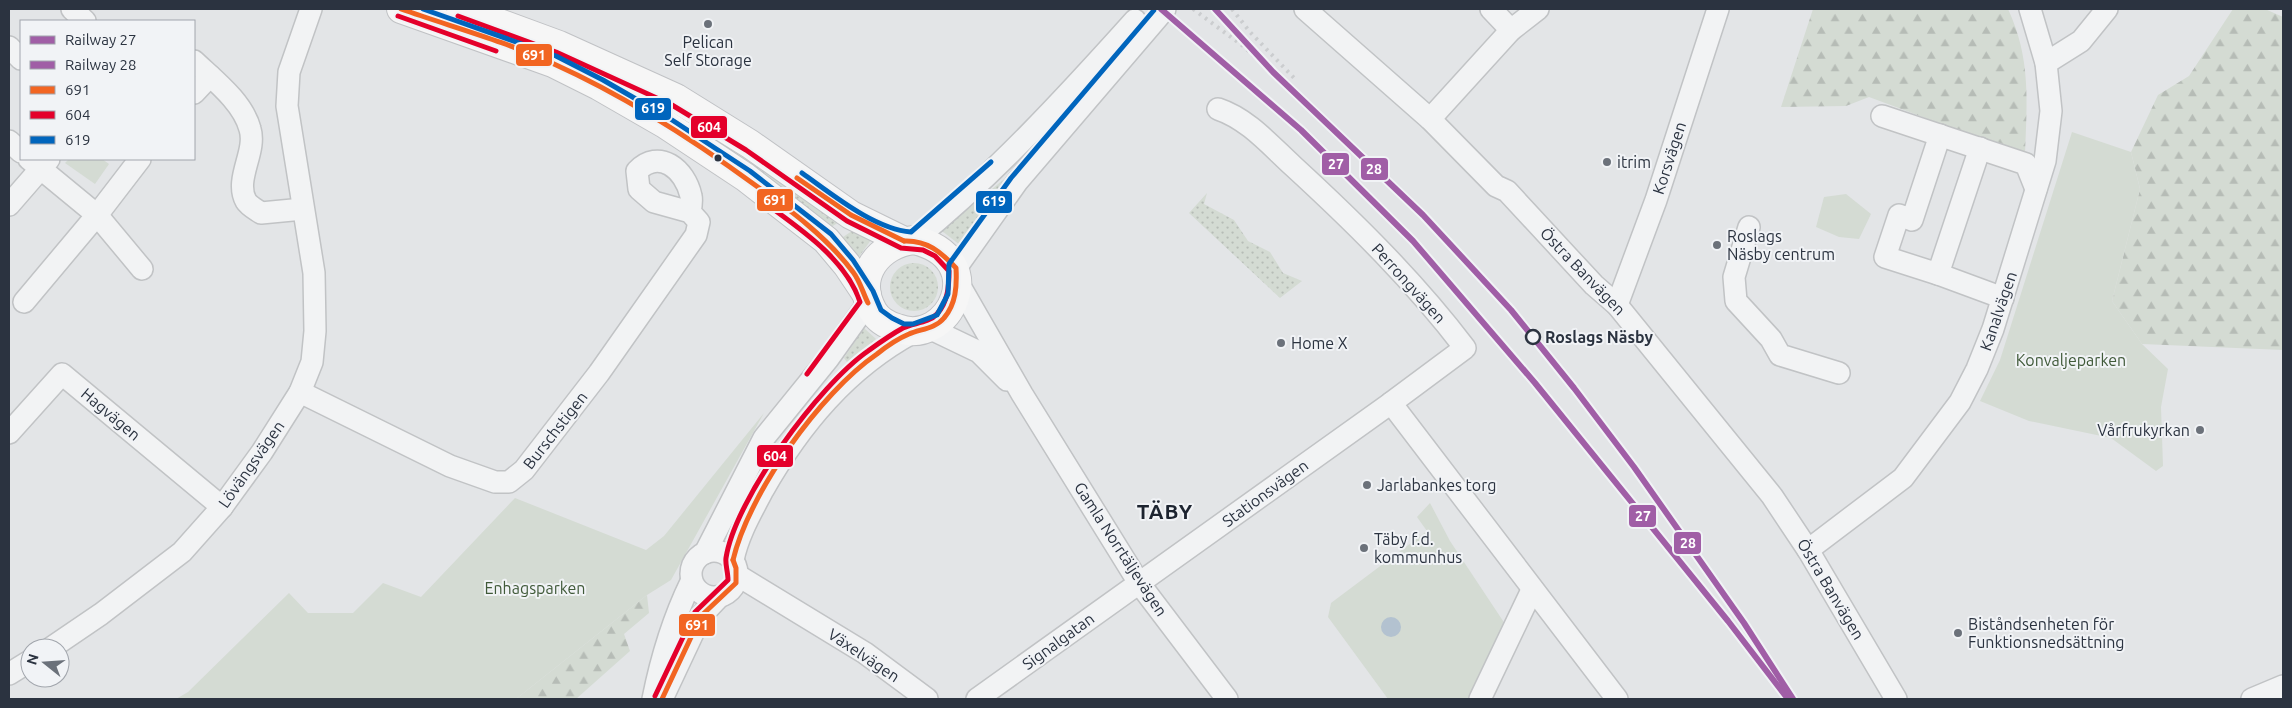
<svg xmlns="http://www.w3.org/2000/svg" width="2292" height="708" viewBox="0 0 2292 708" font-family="Ubuntu,sans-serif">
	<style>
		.grass { fill: url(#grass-dots) }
		.forest { fill: url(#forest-firs) }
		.park { fill: #d4dbd3 }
		.water { fill: #b3c2d0 }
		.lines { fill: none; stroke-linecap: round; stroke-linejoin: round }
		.minor-casing { stroke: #c1c3c5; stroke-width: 24 }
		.major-casing { stroke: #c0c2c5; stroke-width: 30 }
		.minor { stroke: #f2f3f4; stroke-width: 21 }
		.major { stroke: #f6f6f6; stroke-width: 28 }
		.rail { stroke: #cbcdcf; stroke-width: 4; stroke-dasharray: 2.5 5; stroke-linecap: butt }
		.bus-1-casing { stroke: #f1f3f6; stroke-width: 9 }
		.bus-2-casing { stroke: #f1f3f6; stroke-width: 9 }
		.bus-3-casing { stroke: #f1f3f6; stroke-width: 9 }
		.bus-1 { stroke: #f26522; stroke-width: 5 }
		.bus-2 { stroke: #e4002b; stroke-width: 5 }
		.bus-3 { stroke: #0065bd; stroke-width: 5 }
		.rail-1-casing { stroke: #f1f3f6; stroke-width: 10 }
		.rail-2-casing { stroke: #f1f3f6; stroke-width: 10 }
		.rail-1 { stroke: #a05ea6; stroke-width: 6 }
		.rail-2 { stroke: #a05ea6; stroke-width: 6 }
		.poi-dot { fill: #6b717a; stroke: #f1f3f6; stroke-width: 2 }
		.bus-dot { fill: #2b3340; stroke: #f1f3f6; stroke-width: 2 }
		.stop-dot { fill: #f1f3f6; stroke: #2b3340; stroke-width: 2.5 }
		.labels { text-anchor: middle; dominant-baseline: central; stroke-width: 4; stroke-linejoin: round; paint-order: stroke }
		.poi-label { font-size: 16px; fill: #2b3340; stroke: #f1f3f6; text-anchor: start }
		.street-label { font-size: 16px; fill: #2b3340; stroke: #f1f3f6 }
		.stop-label { font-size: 16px; font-weight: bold; fill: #2b3340; stroke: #f1f3f6; text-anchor: start }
		.park-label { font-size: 16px; fill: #405a39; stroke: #f1f3f6 }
		.district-label { font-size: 21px; font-weight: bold; letter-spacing: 1px; fill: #1d2430; stroke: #f1f3f6 }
		.line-badge { stroke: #f1f3f6; stroke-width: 2 }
		.badge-label { font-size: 14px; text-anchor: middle; font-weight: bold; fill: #fff }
	</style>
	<defs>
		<pattern id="grass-dots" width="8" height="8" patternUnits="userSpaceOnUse" patternTransform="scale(1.25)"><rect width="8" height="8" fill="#d4dbd3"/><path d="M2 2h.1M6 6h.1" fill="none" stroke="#b6bcb6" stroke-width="1.8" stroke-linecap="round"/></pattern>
		<pattern id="forest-firs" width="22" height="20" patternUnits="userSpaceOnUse" patternTransform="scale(1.25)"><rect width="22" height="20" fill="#d4dbd3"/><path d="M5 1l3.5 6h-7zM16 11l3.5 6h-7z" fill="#b6bcb6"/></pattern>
	</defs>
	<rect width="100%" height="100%" fill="#e3e5e7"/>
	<g class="grass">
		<polygon points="681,114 841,221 831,227 681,116"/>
		<polygon points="1004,179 960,245 942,231"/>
		<polygon points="1207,193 1204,204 1234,220 1248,241 1270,252 1283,273 1302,281 1280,298 1189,213"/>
		<polygon points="855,229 871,240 858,258 840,239"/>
		<circle cx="914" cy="287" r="24"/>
		<polygon points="864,328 876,339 847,362 844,358"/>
	</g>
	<g class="forest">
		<path d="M1813 9H2008C2031 58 2027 102 2025 155L1869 97 1846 106 1781 107Z"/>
		<polygon points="2233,9 2265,9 2283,17 2283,350 2142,344 2112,301 2140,189 2131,152 2158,95 2189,76"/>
		<polygon points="647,595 649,613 624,634 630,651 576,699 516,699"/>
	</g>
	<g class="park">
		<polygon points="2072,132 2131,152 2140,189 2112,301 2142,344 2168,369 2161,407 2163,466 2156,471 2111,438 2029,421 1980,401 2000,360"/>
		<polygon points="69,159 102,159 109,164 95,184 65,163"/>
		<polygon points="1846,194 1871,214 1859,239 1839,237 1816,227 1824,197"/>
		<polygon points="764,413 671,580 647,595 516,699 176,699 188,692 289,593 308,613 353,613 383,583 421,597 515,498 646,550 664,536"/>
		<polygon points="1430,503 1450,541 1507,627 1468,699 1388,699 1328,617 1331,603 1427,531 1417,517"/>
	</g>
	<circle class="water" cx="1391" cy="627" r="10"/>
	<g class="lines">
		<defs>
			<g id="minor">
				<polyline points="72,9 85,21"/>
				<polyline points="1305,9 1430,119 1496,186 1507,191 1594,285 1617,305 1772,496 1808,550 1896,699"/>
				<polyline points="1491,9 1511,30"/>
				<polyline points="9,47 21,59"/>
				<path d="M194 61C214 80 243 102 250 129 257 152 234 179 246 201 249 206 257 210 261 213L303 209"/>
				<polyline points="2046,63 2081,41 2107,9"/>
				<polyline points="194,93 210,76"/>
				<path d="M1218 109C1248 119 1270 145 1293 166 1355 223 1414 281 1465 348L1391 403 1617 699"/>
				<polyline points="1882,116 2026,164 2036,189"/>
				<polyline points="1430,119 1511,30 1538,9"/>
				<polyline points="1940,135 1912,220 1899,215 1885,257 1938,274 1980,148"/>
				<polyline points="9,141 21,152"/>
				<polyline points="29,159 97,215 142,269"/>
				<polyline points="9,205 49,159"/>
				<polyline points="1749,227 1734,277 1736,301 1771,339 1780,355 1839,373"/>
				<path d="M914 240C995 174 1065 98 1135 20"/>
				<polyline points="956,268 1017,182 1165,9"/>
				<polyline points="1938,274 2003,298"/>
				<polyline points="957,281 1022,394 1139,583 1227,699"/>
				<polyline points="24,302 97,215 140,159"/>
				<polyline points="1617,305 1656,200 1718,9"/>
				<polyline points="929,328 979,352 1007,380"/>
				<path d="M300 392 450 466 495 482H509L524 470 599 373 696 235 699 222 690 212 654 202 639 189 637 171C659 148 685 169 691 196 692 200 691 207 690 212"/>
				<polyline points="9,433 62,374 222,507"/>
				<polyline points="1808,550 1903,478 1960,402 1977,369 1993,329 2045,161 2051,111 2046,63 2030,9"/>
				<circle cx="714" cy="574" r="23"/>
				<polyline points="705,553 764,438 828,359 868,303"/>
				<path d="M733 560C738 535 751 513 763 490 800 425 847 368 914 332"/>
				<polyline points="737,575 865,653 927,699"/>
				<polyline points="51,648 101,614 182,552 222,507 262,452 300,392 312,362 315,331 314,273 287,106 289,72 311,9"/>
				<polyline points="9,674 30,661"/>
				<path d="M653 699C661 659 673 619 691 582"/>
				<polyline points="662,699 701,616 719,597"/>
				<polyline points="977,699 1391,403"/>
				<polyline points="1480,699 1532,590"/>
				<polyline points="2252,699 2283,686"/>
			</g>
			<g id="major">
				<polyline points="401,9 553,63 599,86 665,124 745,177 826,240 847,265 867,295"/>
				<polyline points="461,9 559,45 676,98 750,144 851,215 904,241"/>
				<path d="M914 240C993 258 949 349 897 328 887 325 878 320 873 311 853 276 879 244 914 240Z"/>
			</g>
		</defs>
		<use href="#minor" class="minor-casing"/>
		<use href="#major" class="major-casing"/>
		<use href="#minor" class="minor"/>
		<use href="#major" class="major"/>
		<g class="rail">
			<polyline points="1193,9 1243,46 1289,86"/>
			<polyline points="1232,9 1250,32 1295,79"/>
		</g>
		<defs>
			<g id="bus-1">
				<path d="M401 9C452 27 505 41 554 64 625 96 692 139 755 185 790 210 827 237 853 272 860 281 863 293 868 303"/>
				<polyline points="797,178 851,215 904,241"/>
				<path d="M733 560C749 493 820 393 877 354 887 346 897 339 909 334 920 329 935 329 944 318 956 304 957 286 956 268 941 252 927 240 904 241"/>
				<polyline points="662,699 701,616 736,583 736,568 733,560"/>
			</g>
			<g id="bus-2">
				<polyline points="398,16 496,51"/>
				<path d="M458 16 556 52 672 105 746 150 847 221 901 248 923 250 935 256 949 271C949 286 948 302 937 314 929 323 913 323 903 328 890 335 879 343 868 351 819 385 735 499 726 558 725 564 728 572 728 580L695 612 655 696"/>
				<path d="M773 209C806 233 847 262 860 302L807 374"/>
			</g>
			<g id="bus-3">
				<polyline points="423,9 556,56 603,80 669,118 750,171 831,234 853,260 873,291 881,310 892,318 904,324 913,324 937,315 948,294 949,264 1011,178 1155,9"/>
				<path d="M802 173C832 194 874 229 911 232L991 162"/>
			</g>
		</defs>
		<use href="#bus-1" class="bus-1-casing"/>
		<use href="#bus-2" class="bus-2-casing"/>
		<use href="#bus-3" class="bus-3-casing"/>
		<use href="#bus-1" class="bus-1"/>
		<use href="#bus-2" class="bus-2"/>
		<use href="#bus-3" class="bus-3"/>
		<defs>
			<polyline id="rail-1" points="1161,9 1301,130 1413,241 1535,383 1728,621 1788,699"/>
			<polyline id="rail-2" points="1215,9 1273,72 1423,215 1511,310 1574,388 1634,467 1744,623 1793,699"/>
		</defs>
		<use href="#rail-1" class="rail-1-casing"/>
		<use href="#rail-2" class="rail-2-casing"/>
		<use href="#rail-1" class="rail-1"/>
		<use href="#rail-2" class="rail-2"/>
	</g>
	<g class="poi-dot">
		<circle cx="708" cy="24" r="5"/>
		<circle cx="1607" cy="162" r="5"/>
		<circle cx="1717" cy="245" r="5"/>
		<circle cx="1281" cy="343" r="5"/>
		<circle cx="2200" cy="430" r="5"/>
		<circle cx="1367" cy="485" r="5"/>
		<circle cx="1364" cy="548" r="5"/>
		<circle cx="1958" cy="633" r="5"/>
	</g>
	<circle class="bus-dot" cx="718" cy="158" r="4.5"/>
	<circle class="stop-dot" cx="1533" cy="337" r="7"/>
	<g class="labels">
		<g class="poi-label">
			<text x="708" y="42" text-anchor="middle">Pelican<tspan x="708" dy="18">Self Storage</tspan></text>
			<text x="1617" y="162">itrim</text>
			<text x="1727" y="236">Roslags<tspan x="1727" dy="18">Näsby centrum</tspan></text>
			<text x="1291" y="343">Home X</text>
			<text x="2190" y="430" text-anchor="end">Vårfrukyrkan</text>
			<text x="1377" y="485">Jarlabankes torg</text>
			<text x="1374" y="539">Täby f.d.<tspan x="1374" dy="18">kommunhus</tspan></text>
			<text x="1968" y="624">Biståndsenheten för<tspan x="1968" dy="18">Funktionsnedsättning</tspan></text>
		</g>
		<g class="street-label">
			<text transform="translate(1669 158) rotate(-72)">Korsvägen</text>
			<text transform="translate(1583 271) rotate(46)">Östra Banvägen</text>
			<text transform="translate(1409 283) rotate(48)">Perrongvägen</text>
			<text transform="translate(1998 311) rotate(-71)">Kanalvägen</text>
			<text transform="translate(111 414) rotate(40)">Hagvägen</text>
			<text transform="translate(555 430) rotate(-52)">Burschstigen</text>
			<text transform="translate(251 464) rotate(-55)">Lövängsvägen</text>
			<text transform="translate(1265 493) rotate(-36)">Stationsvägen</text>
			<text transform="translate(1121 549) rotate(57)">Gamla Norrtäljevägen</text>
			<text transform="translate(1831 589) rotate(59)">Östra Banvägen</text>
			<text transform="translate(1058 641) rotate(-36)">Signalgatan</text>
			<text transform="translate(864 655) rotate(34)">Växelvägen</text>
		</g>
		<g class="stop-label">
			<text x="1545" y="337">Roslags Näsby</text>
		</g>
		<g class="park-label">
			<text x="2071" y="360">Konvaljeparken</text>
			<text x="535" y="588">Enhagsparken</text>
		</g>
		<g class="district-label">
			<text x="1165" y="511">TÄBY</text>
		</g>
	</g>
	<g class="line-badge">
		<rect x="515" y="43" width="38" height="24" rx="5" fill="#f26522"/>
		<rect x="634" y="97" width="38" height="24" rx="5" fill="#0065bd"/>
		<rect x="690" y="115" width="38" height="24" rx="5" fill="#e4002b"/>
		<rect x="1321" y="152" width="29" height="24" rx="5" fill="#a05ea6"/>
		<rect x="1360" y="157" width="29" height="24" rx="5" fill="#a05ea6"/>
		<rect x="756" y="188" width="38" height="24" rx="5" fill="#f26522"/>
		<rect x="975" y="190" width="38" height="24" rx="5" fill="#0065bd"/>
		<rect x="756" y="444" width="38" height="24" rx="5" fill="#e4002b"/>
		<rect x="1628" y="504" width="29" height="24" rx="5" fill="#a05ea6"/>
		<rect x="1673" y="531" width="29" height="24" rx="5" fill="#a05ea6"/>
		<rect x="678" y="613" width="38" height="24" rx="5" fill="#f26522"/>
	</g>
	<g class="badge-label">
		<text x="534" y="60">691</text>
		<text x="653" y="113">619</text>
		<text x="709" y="132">604</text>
		<text x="1336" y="169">27</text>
		<text x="1374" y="174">28</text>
		<text x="775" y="205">691</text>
		<text x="994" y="206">619</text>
		<text x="775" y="461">604</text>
		<text x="1643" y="521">27</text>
		<text x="1688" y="548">28</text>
		<text x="697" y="630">691</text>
	</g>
	<rect width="2292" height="708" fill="none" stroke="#2b3340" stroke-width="20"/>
	<rect x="20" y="20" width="175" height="140" fill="#f1f3f6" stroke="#a2a6ad"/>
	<rect x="30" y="36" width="25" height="8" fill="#a05ea6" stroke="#a2a6ad"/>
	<text x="65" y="45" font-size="15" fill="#2b3340">Railway 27</text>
	<rect x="30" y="61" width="25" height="8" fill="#a05ea6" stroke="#a2a6ad"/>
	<text x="65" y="70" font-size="15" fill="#2b3340">Railway 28</text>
	<rect x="30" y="86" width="25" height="8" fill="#f26522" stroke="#a2a6ad"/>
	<text x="65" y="95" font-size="15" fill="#2b3340">691</text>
	<rect x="30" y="111" width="25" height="8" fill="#e4002b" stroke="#a2a6ad"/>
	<text x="65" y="120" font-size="15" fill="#2b3340">604</text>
	<rect x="30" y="136" width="25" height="8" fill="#0065bd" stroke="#a2a6ad"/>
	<text x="65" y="145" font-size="15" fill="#2b3340">619</text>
	<g transform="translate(45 663) rotate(287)"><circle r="24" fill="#f1f3f6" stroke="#a2a6ad"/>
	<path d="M0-4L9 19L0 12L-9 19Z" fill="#6b717a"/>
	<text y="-8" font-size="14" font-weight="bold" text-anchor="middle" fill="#2b3340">N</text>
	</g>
</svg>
